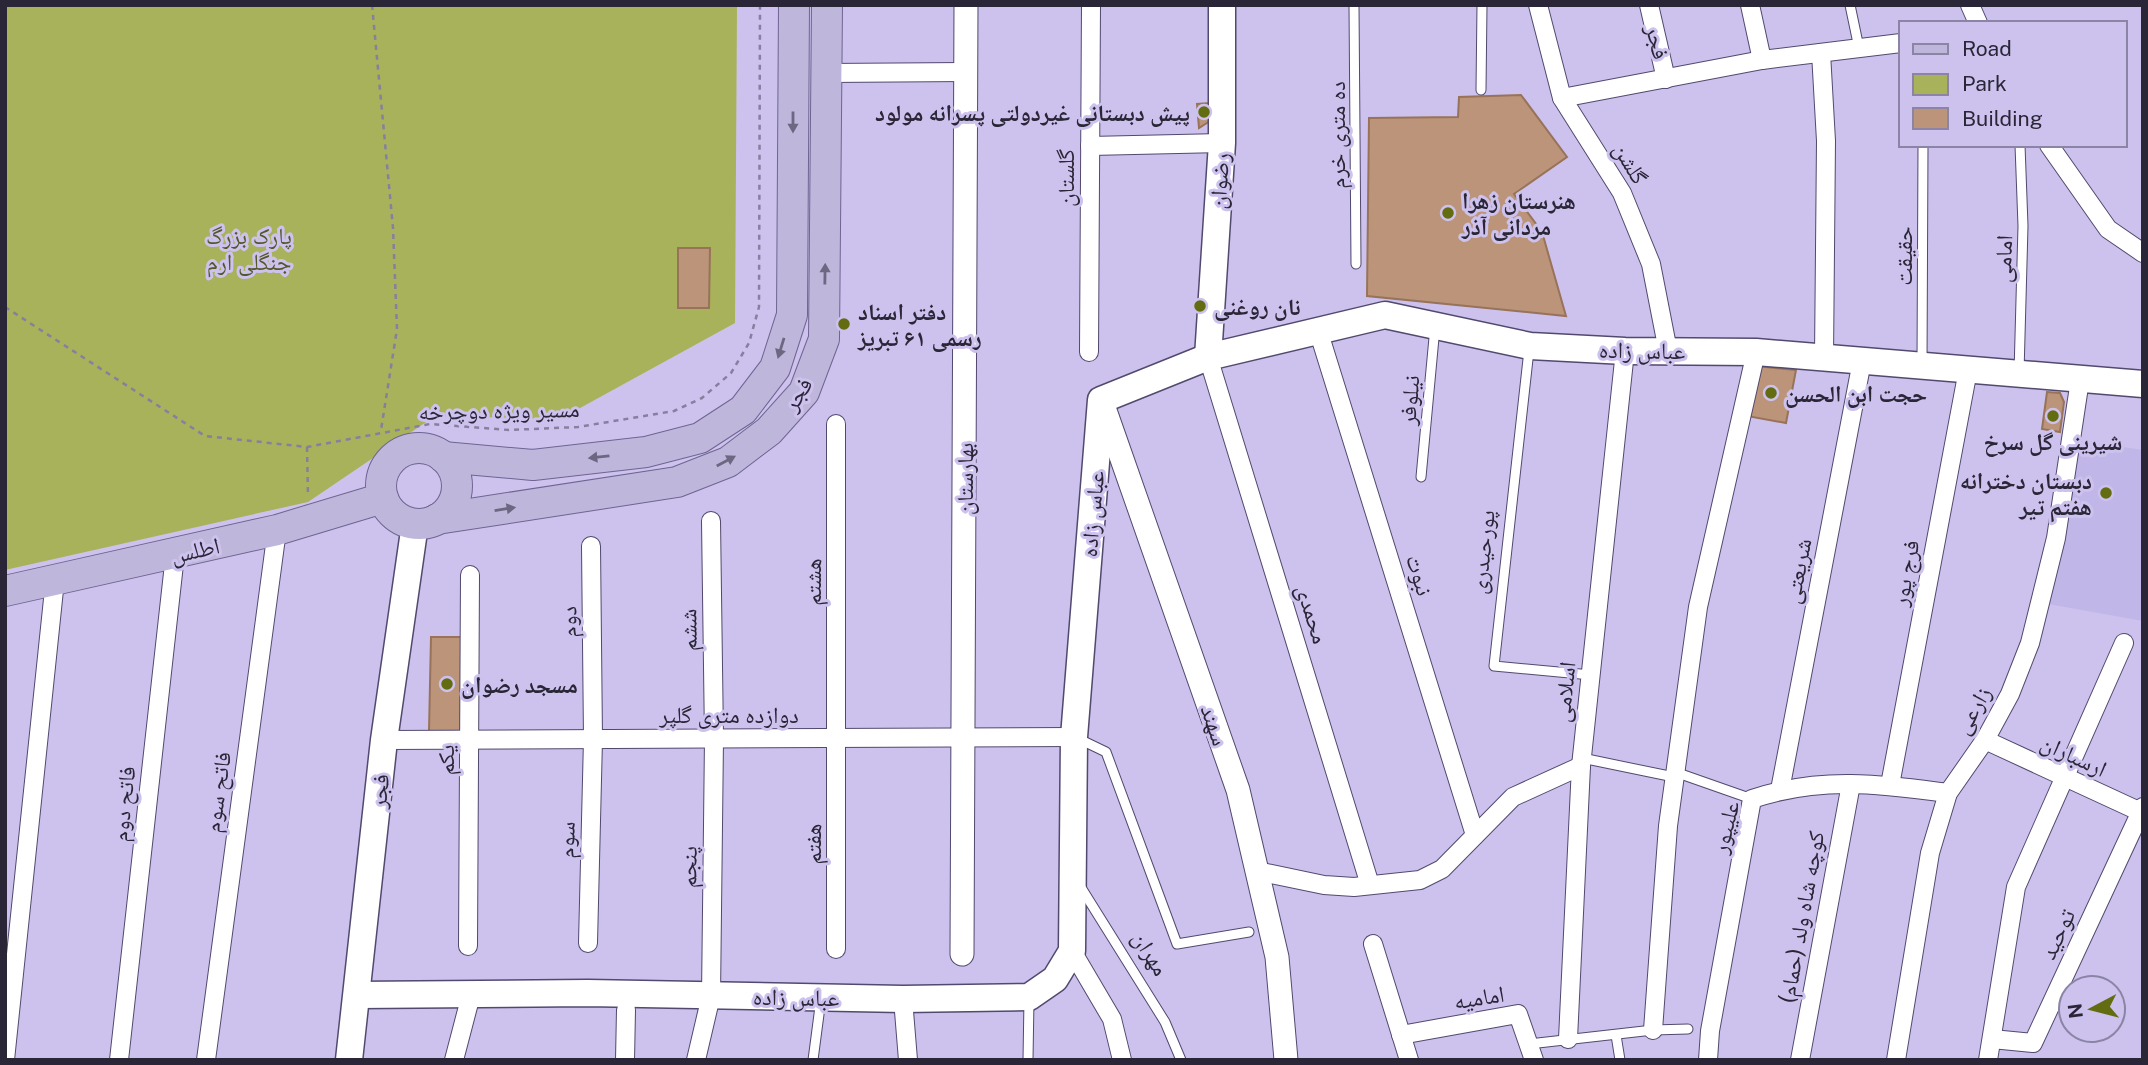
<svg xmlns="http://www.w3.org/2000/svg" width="2148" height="1065" viewBox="0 0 2148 1065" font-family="'Public Sans','Noto Naskh Arabic',sans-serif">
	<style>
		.built { fill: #c1b6e8 }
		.green { fill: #a7b25b }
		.building { fill: #bb9479; stroke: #987359; stroke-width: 2 }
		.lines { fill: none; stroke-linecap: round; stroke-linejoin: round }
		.service-casing { stroke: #52496e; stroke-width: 11 }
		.minor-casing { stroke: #52496e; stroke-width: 20 }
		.tertiary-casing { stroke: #52496e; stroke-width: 25 }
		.secondary-casing { stroke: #52496e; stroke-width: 29 }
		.primary-casing { stroke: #6f6492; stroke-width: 32 }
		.path { stroke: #867f9f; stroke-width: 2.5; stroke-dasharray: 5 5; stroke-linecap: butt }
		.service { stroke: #fff; stroke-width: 9 }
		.minor { stroke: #fff; stroke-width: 18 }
		.tertiary { stroke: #fff; stroke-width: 23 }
		.secondary { stroke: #fff; stroke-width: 26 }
		.primary { stroke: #bfb6db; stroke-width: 30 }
		.oneway { fill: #6d6781 }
		.poi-dot { fill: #646c12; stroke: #ccc2ed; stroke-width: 2.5 }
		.labels { text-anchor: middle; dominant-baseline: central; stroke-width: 6; stroke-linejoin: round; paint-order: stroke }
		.street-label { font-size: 23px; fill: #2a2637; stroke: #ccc2ed }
		.poi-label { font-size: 23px; font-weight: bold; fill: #2a2637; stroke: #ccc2ed; text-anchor: start }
		.park-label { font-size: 23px; fill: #515727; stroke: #ccc2ed }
	</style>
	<rect width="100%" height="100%" fill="#ccc2ed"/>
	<polygon class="built" points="2076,440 2143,450 2143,621 2048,604"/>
	<polygon class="green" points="5,5 737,5 735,323 560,419 435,416 308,502 5,570"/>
	<g class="building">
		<polygon points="1521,95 1567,157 1514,194 1542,232 1566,316 1367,296 1369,118 1458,117 1459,97"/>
		<polygon points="1210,103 1210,121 1199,128 1197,104"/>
		<polygon points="678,248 710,248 709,308 678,308"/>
		<polygon points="1756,366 1796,370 1786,423 1747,416"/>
		<polygon points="2047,392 2060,393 2064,402 2060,432 2042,429"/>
		<polygon points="431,637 466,637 463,731 429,731"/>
	</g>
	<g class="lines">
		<defs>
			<g id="service">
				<polyline points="1354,5 1356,264"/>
				<polyline points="1850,5 1859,48"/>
				<polyline points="1481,90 1482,5"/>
				<polyline points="1529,350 1494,666 1591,675"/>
				<polyline points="1922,365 1923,145"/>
				<polyline points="2019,373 2023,226 2020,145"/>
				<polyline points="1421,477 1435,327"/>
				<polyline points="1079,739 1106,752 1177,944 1249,932"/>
				<polyline points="1582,758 1674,777"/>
				<polyline points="1675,772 1752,799"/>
				<polyline points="1080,886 1165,1022 1181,1060"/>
				<polyline points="1616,1035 1620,1060"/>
				<polyline points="1529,1044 1653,1030 1688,1029"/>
				<polyline points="813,1060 821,999"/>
				<polyline points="1028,1060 1029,999"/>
			</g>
			<g id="minor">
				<polyline points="1538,5 1562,98 1622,193 1651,264 1668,351"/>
				<polyline points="1649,5 1666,79"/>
				<polyline points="1750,5 1762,60"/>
				<polyline points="1970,5 1978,23"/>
				<polyline points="1821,53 1826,141 1824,358"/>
				<polyline points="827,73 966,72"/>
				<polyline points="1562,98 1762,60 1901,43"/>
				<polyline points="2049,145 2108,229 2143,253"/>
				<polyline points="1090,146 1222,143"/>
				<polyline points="1318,330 1475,835"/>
				<polyline points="1089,352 1091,5"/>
				<polyline points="1208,357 1370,885"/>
				<polyline points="384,740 1074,737"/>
				<polyline points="1985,740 2143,813"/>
				<polyline points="1890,785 1968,370"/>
				<polyline points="1780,790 1862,361"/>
				<polyline points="1257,871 1324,885 1354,887 1420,880 1442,869 1513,797 1581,766"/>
				<polyline points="588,943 593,739 591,546"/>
				<polyline points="1373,944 1409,1060"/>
				<polyline points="468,946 470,575"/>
				<polyline points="836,949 836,424"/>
				<polyline points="1072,951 1112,1019 1122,1060"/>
				<polyline points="903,999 908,1060"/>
				<polyline points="1653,1030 1668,826 1698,607 1756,352"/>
				<polyline points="1401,1035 1518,1014 1534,1060"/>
				<polyline points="1568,1039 1581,766 1625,351"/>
				<polyline points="1992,1039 2033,1043 2143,807"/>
				<polyline points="5,1060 55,580"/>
				<polyline points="119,1060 175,555"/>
				<polyline points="206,1060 277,530"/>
				<polyline points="454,1060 471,995"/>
				<polyline points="625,1060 626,1010"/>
				<polyline points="696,1060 711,996 714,739 711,521"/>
				<path d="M1708 1060 1710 1031 1752 799C1820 776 1879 784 1948 793"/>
				<polyline points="1800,1060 1851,784"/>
				<polyline points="1896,1060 1930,853 1948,793 1985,740 2010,694 2030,643 2056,538 2080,380"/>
				<polyline points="1988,1060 2016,887 2124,643"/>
			</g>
			<g id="tertiary">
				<polyline points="1102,402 1238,790 1277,957 1286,1060"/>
				<polyline points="962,954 966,5"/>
			</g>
			<g id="secondary">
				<polyline points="1208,357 1222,143 1222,5"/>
				<polyline points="357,995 588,993 903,999 1029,997 1055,979 1072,951 1074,737 1101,400 1208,357 1385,315 1530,346 1625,351 1756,352 2143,384"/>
				<polyline points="349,1060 384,740 415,524"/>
			</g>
			<g id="primary">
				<circle cx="419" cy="486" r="38"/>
				<polyline points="443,457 533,465 646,452 700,438 743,410 775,368 792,315 794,5"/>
				<polyline points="437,519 677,482 728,462 769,431 804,392 824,339 827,5"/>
				<polyline points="5,591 277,530 383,498"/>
			</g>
		</defs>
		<use href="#service" class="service-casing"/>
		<use href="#minor" class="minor-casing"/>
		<use href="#tertiary" class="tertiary-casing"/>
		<use href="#secondary" class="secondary-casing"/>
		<use href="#primary" class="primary-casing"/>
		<g class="path">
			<polyline points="372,5 393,228 397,329 381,430"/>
			<polyline points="5,307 205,436 307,447 430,424 509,430 578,427 674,411 702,398 731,373 749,343 759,307 760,5"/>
			<polyline points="307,447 308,496"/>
		</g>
		<use href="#service" class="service"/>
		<use href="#minor" class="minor"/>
		<use href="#tertiary" class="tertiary"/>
		<use href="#secondary" class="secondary"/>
		<use href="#primary" class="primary"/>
	</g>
	<defs><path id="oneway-solid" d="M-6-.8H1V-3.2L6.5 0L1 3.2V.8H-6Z" transform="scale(1.75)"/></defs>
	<g class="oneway">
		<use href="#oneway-solid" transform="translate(793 122) rotate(90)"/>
		<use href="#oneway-solid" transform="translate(825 274) rotate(-89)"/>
		<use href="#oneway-solid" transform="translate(781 348) rotate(107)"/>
		<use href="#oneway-solid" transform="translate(599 457) rotate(174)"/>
		<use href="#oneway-solid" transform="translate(726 461) rotate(-28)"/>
		<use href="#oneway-solid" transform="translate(505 509) rotate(-9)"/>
	</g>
	<g class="poi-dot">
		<circle cx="1204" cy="112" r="7"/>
		<circle cx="1448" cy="213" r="7"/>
		<circle cx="1200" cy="306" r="7"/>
		<circle cx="844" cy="324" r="7"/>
		<circle cx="1771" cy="393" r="7"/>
		<circle cx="2053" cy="416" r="7"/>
		<circle cx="2106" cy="493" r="7"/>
		<circle cx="447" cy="684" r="7"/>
	</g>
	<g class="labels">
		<g class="street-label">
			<text transform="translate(1658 42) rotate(77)">فجر</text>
			<text transform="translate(1336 135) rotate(-90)">ده متری خرم</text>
			<text transform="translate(1631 163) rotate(59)">گلشن</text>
			<text transform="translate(1065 178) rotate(-90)">گلستان</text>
			<text transform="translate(1219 181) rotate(-86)">رضوان</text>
			<text transform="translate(1903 256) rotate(-90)">حقیقت</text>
			<text transform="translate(2003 259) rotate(-88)">امامی</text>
			<text transform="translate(1642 350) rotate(1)">عباس زاده</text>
			<text transform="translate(797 394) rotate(-57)">فجر</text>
			<text transform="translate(1409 400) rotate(-85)">نیلوفر</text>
			<text transform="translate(499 410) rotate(-1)">مسیر ویژه دوچرخه</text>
			<text transform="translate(964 479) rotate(-90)">بهارستان</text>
			<text transform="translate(1092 514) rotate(-85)">عباس زاده</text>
			<text transform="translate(195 550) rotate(-13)">اطلس</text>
			<text transform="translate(1482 552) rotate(-84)">پورحیدری</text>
			<text transform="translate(1797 571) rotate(-79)">شریعتی</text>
			<text transform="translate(1905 573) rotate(-79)">فرج پور</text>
			<text transform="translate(1420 575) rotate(73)">نبوت</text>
			<text transform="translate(812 582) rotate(-90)">هشتم</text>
			<text transform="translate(1313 614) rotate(73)">محمدی</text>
			<text transform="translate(568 622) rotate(-91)">دوم</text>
			<text transform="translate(688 630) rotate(-91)">ششم</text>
			<text transform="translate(1564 692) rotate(-84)">اسلامی</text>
			<text transform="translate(1972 710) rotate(-60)">زارعی</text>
			<text x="729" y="714">دوازده متری گلپر</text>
			<text transform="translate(1215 725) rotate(71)">سهند</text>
			<text transform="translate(2074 755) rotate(25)">ارسباران</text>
			<text transform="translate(445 760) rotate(-90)">یکم</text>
			<text transform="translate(379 791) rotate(-84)">فجر</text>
			<text transform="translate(217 792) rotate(-82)">فاتح سوم</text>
			<text transform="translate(123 804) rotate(-84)">فاتح دوم</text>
			<text transform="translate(1725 827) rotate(-76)">علیپور</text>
			<text transform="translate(566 840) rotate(-89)">سوم</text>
			<text transform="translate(812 844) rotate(-90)">هفتم</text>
			<text transform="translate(688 867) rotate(-89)">پنجم</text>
			<text transform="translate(1801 917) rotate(-80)">کوچه شاه ولد (حمام)</text>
			<text transform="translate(2057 934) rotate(-65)">توحید</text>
			<text transform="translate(1151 953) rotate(58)">مهران</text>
			<text transform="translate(796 997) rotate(1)">عباس زاده</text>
			<text transform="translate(1479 997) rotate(-9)">امامیه</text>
		</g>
		<g class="poi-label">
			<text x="1190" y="112" text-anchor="end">پیش دبستانی غیردولتی پسرانه مولود</text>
			<text x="1462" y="200">هنرستان زهرا<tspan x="1462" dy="26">مردانی آذر</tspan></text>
			<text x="1214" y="306">نان روغنی</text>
			<text x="858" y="311">دفتر اسناد<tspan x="858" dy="26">رسمی ۶۱ تبریز</tspan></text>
			<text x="1785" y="393">حجت ابن الحسن</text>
			<text x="2053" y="441" text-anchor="middle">شیرینی گل سرخ</text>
			<text x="2092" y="480" text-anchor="end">دبستان دخترانه<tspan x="2092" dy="26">هفتم تیر</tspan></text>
			<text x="461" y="684">مسجد رضوان</text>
		</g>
		<g class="park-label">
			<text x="249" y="235">پارک بزرگ<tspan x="249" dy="26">جنگلی ارم</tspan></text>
		</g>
	</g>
	<rect width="2148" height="1065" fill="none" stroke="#2a2637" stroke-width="14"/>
	<rect x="1899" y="21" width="228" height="126" fill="#ccc2ed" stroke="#8b84a4" stroke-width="2"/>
	<rect x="1913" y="44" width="35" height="10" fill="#bfb6db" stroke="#8b84a4" stroke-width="2"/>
	<text x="1962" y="56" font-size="21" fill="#2a2637">Road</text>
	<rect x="1913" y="74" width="35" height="21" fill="#a7b25b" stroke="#8b84a4" stroke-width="2"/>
	<text x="1962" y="91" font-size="21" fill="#2a2637">Park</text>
	<rect x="1913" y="108" width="35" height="21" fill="#bb9479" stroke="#8b84a4" stroke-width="2"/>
	<text x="1962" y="126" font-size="21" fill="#2a2637">Building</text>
	<g transform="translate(2092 1009) rotate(263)"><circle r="33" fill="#ccc2ed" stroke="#8b84a4" stroke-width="2"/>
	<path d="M0-5L12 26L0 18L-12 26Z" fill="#646c12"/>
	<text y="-10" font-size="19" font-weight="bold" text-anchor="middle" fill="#2a2637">N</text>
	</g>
</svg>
